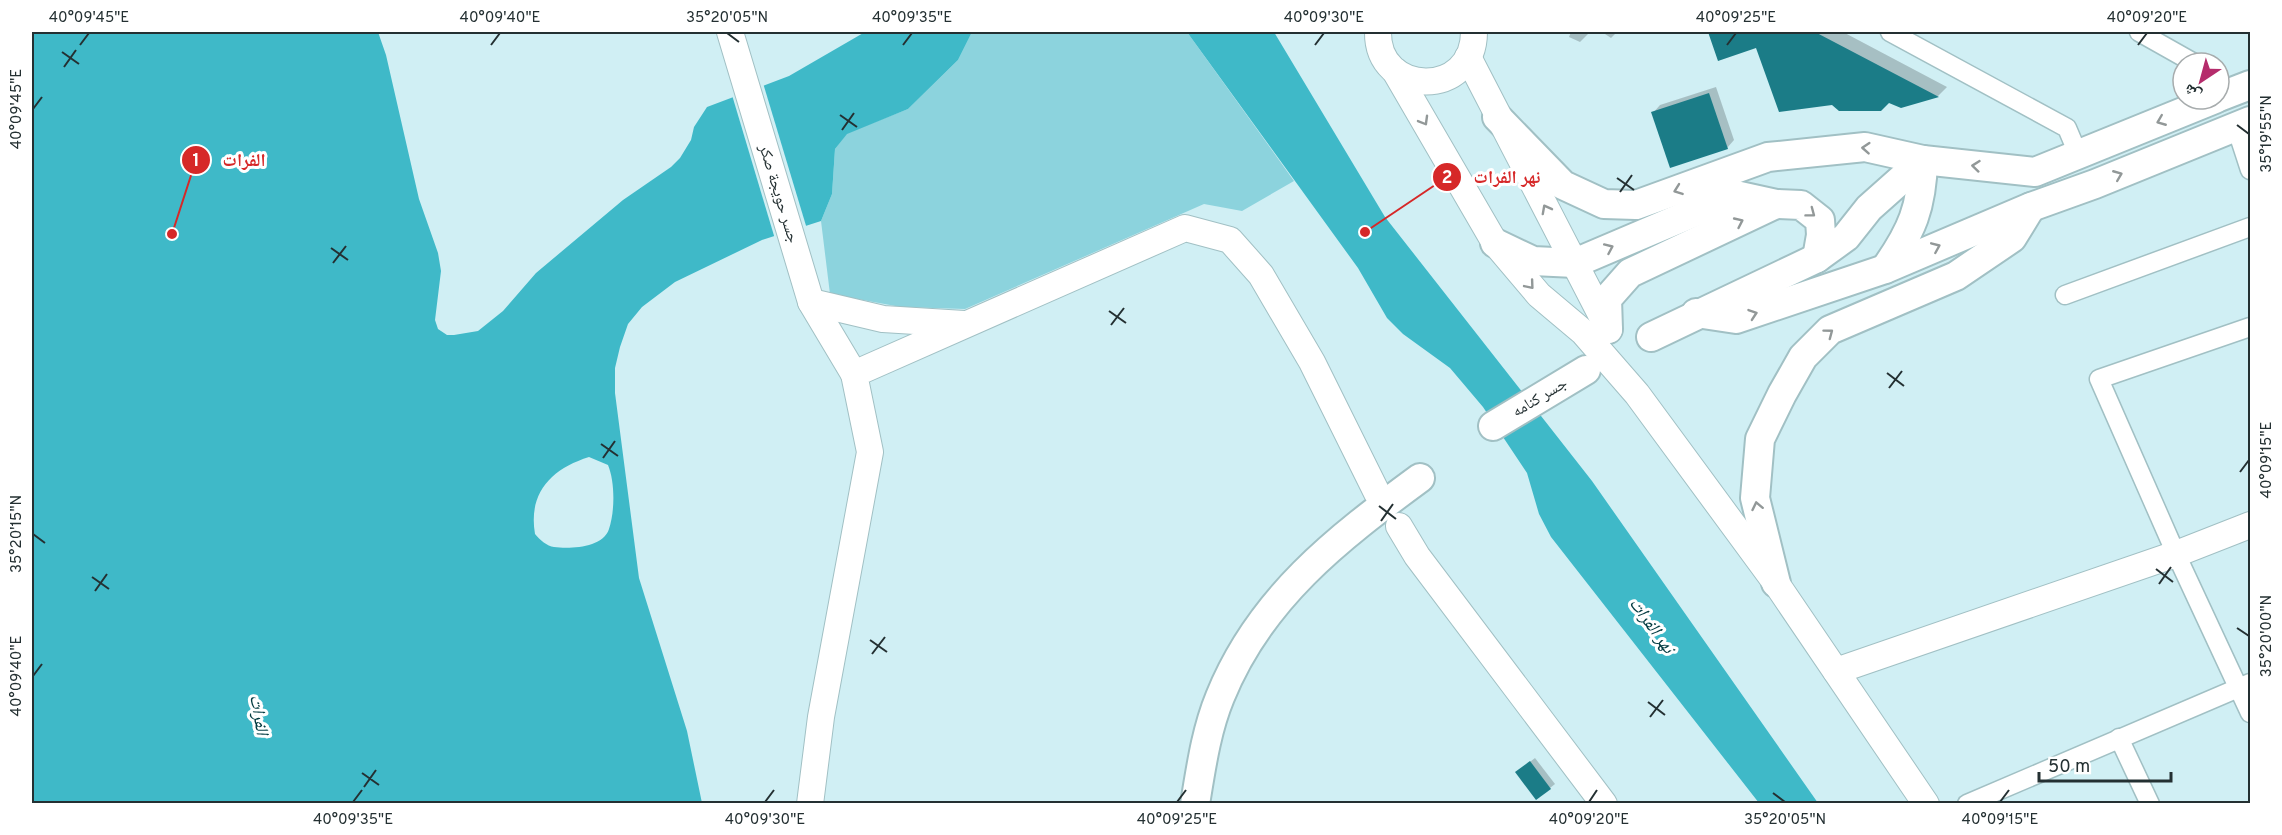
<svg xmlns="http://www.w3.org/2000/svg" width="2282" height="835" viewBox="0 0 2282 835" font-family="Overpass,'Noto Naskh Arabic',sans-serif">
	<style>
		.green { fill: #8cd3dd }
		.water { fill: #3fb9c8; fill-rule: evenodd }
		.pier { fill: #d0eff4 }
		.shadow { fill: #0003 }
		.building { fill: #1b7c87 }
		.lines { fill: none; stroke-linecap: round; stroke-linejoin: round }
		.street-casing { stroke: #a1c0c4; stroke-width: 21 }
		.secondary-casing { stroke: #a1c0c4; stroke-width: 28 }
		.primary-casing { stroke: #a1c0c4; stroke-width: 32 }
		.street { stroke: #fff; stroke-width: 18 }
		.secondary { stroke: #fff; stroke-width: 26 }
		.primary { stroke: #fff; stroke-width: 28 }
		.oneway { stroke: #929898 }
		.ticks { fill: none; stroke: #243032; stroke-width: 2 }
		.labels { text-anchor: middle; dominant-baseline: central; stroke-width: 6; stroke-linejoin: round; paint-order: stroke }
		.street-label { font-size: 16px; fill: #243032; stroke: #fff }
		.water-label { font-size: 18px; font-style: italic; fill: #003a40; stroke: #fff }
		.leader { fill: none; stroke: #d62828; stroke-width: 2 }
		.callout-dot { fill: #d62828; stroke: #fff; stroke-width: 2 }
		.mark-label { font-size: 18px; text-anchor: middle; font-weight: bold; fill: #fff }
		.callout-label { font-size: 18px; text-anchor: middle; font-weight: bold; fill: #d62828; stroke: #fff; stroke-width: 6; stroke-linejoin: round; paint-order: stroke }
		.neatline { fill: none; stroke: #243032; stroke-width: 2 }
		.ticks-label { font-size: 15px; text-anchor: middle; fill: #243032 }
	</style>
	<rect width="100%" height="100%" fill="#d0eff4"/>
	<polygon class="green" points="972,32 1187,32 1294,181 1242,211 1204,204 965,309 901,307 830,294 821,221 832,194 835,149 847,133 908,109 958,60"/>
	<g class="water">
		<path d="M32 32H378L386 55 419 199 438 253 441 271 435 320 438 329 447 335H454L478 331 503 311 536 273 623 200 671 167 680 158 691 140 694 127 707 107 789 76 865 32H972L958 60 908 109 847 134 835 149 832 194 821 221 762 240 675 282 642 307 628 324 620 347 615 368V393L639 578 687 731 702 803H32ZM589 457 608 465C615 482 615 511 609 529 603 548 570 549 554 547 547 546 540 540 535 534 528 493 551 469 589 457Z"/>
		<polygon points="1187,32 1274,32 1385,217 1592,481 1818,803 1759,803 1551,537 1539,514 1527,473 1483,407 1450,368 1403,334 1387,318 1358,268"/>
	</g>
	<polygon class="pier" points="763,83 807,229 775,239 732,95"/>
	<g class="shadow">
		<polygon points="1571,32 1590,32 1580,42 1569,37"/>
		<polygon points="1602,32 1617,32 1611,38"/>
		<polygon points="1709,32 1843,32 1947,87 1938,96 1901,106 1757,46 1719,59"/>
		<polygon points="1716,87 1734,140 1727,148 1653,113 1660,105"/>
		<polygon points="1535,758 1555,784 1550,788 1522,768"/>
	</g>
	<g class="building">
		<polygon points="1708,32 1815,32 1939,97 1901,108 1889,103 1881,111 1839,111 1832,105 1779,112 1756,48 1718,61"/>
		<polygon points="1709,93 1728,149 1670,168 1651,112"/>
		<polygon points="1530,761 1551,789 1536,800 1515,772"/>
	</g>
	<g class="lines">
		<defs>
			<g id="street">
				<polyline points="1890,32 2067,128 2078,154"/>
				<polyline points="2139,32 2194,63"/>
				<polyline points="2236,127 2250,170"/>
				<polyline points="2065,295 2250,227"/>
				<polyline points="2250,327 2099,379 2176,554 2250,713"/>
				<polyline points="2119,738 2150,804"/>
				<polyline points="1967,804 2250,683"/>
			</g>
			<g id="secondary">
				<polyline points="730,32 811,302 854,374"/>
				<path d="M1378 32C1377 97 1474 99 1474 32"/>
				<polyline points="1468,57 1609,330"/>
				<polyline points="1395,71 1495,243 1539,295 1583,332 1637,394 1776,583 1926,804"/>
				<polyline points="811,302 883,319 964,324"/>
				<polyline points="1399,526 1417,556 1604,804"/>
				<polyline points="1836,671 2176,554 2250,525"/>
				<polyline points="810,804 821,717 870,452 854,374 1185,228 1230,240 1261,275 1312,362 1377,493"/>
			</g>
			<g id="primary">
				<polyline points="2219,97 2250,85"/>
				<path d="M1497 117 1563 185 1604 204 1636 205 1768 157 1865 147 1923 160C1922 207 1912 231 1885 269"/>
				<polyline points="1495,243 1533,261 1575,263 1735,195 1776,204 1801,205 1820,220 1821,235 1817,258"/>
				<polyline points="1696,313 1736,319 1885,269 2031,207 2095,184 2250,121"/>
				<polyline points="1608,329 1607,299 1630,273 1776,204"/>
				<polyline points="1651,337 1817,258 1846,237 1869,208 1923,160 2035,172 2215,99"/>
				<polyline points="1493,426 1586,370"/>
				<polyline points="1776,583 1755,498 1760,439 1782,394 1803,357 1830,330 1956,276 2012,238 2031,207"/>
				<path d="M1195 804C1201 768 1206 731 1220 697 1260 598 1337 539 1420 478"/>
			</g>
		</defs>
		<use href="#street" class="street-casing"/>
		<use href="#secondary" class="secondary-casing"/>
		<use href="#primary" class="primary-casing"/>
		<use href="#street" class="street"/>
		<use href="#secondary" class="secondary"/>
		<use href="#primary" class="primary"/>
	</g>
	<defs><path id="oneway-chevron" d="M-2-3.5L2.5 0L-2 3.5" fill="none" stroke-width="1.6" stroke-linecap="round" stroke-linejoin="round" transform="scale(1.5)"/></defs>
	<g class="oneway">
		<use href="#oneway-chevron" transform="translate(1424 121) rotate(60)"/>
		<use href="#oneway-chevron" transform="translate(2161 121) rotate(158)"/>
		<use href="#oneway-chevron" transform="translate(1866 148) rotate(-176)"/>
		<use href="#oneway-chevron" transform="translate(1976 166) rotate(-174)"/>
		<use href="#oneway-chevron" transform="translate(2118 175) rotate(-22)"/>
		<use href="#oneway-chevron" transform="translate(1678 190) rotate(160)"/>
		<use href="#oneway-chevron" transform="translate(1546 209) rotate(-118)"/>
		<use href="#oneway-chevron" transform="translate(1811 213) rotate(37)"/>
		<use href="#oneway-chevron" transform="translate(1739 222) rotate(-25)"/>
		<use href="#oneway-chevron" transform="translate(1936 247) rotate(-23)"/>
		<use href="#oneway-chevron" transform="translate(1609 248) rotate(-24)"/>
		<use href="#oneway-chevron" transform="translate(1530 285) rotate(50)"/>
		<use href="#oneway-chevron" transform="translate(1753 314) rotate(-19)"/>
		<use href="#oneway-chevron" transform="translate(1829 333) rotate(-37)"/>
		<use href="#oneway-chevron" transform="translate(1757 506) rotate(-102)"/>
	</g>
	<path class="ticks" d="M727 33 739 42M80 45 89 33M491 45 500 33M903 45 912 33M1315 45 1324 33M1727 45 1736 33M2138 45 2147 33M62 52 79 64M64 67 76 50M33 109 42 97M840 115 857 127M2237 125 2249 134M842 130 854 113M1617 178 1634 190M1620 192 1632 175M331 248 348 260M333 263 346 246M1109 311 1126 323M1111 325 1124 308M1887 373 1904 386M1889 388 1902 371M601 444 618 456M603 458 615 441M2240 472 2249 460M1379 506 1396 519M1381 521 1393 504M33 534 45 543M2156 569 2173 582M92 577 109 589M2159 584 2171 567M95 591 107 574M2237 628 2249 636M870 640 887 652M872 654 885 637M33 676 42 664M1648 702 1665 715M1650 717 1663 700M362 773 379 785M364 787 376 770M1773 793 1785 802M353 802 362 790M765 802 774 790M1177 802 1186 790M1589 802 1597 790M2000 802 2009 790"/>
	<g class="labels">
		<g class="street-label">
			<text transform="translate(778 194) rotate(73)">جسر حويجة صكر</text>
			<text transform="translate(1540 398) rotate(-31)">جسر كنامه</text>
		</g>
		<g class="water-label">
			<text transform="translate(1651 626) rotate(54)">نهر الفرات</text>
			<text transform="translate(258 715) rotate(80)">الفرات</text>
		</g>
	</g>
	<path class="leader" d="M172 234L196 160M1365 232L1447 177"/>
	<g class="callout-dot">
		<circle cx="172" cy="234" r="6"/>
		<circle cx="1365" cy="232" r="6"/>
		<circle cx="196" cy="160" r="15"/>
		<circle cx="1447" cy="177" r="15"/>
	</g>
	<g class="mark-label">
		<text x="196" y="166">1</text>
		<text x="1447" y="183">2</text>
	</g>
	<g class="callout-label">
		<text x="244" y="166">الفرات</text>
		<text x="1507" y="183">نهر الفرات</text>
	</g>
	<rect width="2282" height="835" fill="none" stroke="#ffffff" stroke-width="66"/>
	<g transform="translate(2201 81) rotate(216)"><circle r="28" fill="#ffffff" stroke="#a7acad" stroke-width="1.5"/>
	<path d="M0-4.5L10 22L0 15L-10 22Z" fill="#b52c6c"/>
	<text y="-9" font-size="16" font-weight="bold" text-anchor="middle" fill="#243032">ش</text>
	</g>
	<path d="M2039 772v9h132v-9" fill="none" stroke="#243032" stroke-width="3"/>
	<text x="2048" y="772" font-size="18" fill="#243032" stroke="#ffffff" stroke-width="4.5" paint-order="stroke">50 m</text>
	<rect x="33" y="33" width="2216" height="769" class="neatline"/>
	<g class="ticks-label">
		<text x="89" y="22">40°09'45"E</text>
		<text x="500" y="22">40°09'40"E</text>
		<text x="727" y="22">35°20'05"N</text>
		<text x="912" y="22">40°09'35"E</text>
		<text x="1324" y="22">40°09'30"E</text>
		<text x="1736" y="22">40°09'25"E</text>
		<text x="2147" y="22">40°09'20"E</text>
		<text transform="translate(16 109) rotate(-90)" y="5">40°09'45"E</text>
		<text transform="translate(2266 134) rotate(-90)" y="5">35°19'55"N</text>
		<text transform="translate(2266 460) rotate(-90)" y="5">40°09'15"E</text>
		<text transform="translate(16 534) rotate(-90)" y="5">35°20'15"N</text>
		<text transform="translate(2266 636) rotate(-90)" y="5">35°20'00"N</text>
		<text transform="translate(16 676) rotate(-90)" y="5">40°09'40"E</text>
		<text x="353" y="824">40°09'35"E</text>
		<text x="765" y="824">40°09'30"E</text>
		<text x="1177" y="824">40°09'25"E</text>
		<text x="1589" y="824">40°09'20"E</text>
		<text x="1785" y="824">35°20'05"N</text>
		<text x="2000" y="824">40°09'15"E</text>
	</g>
</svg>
